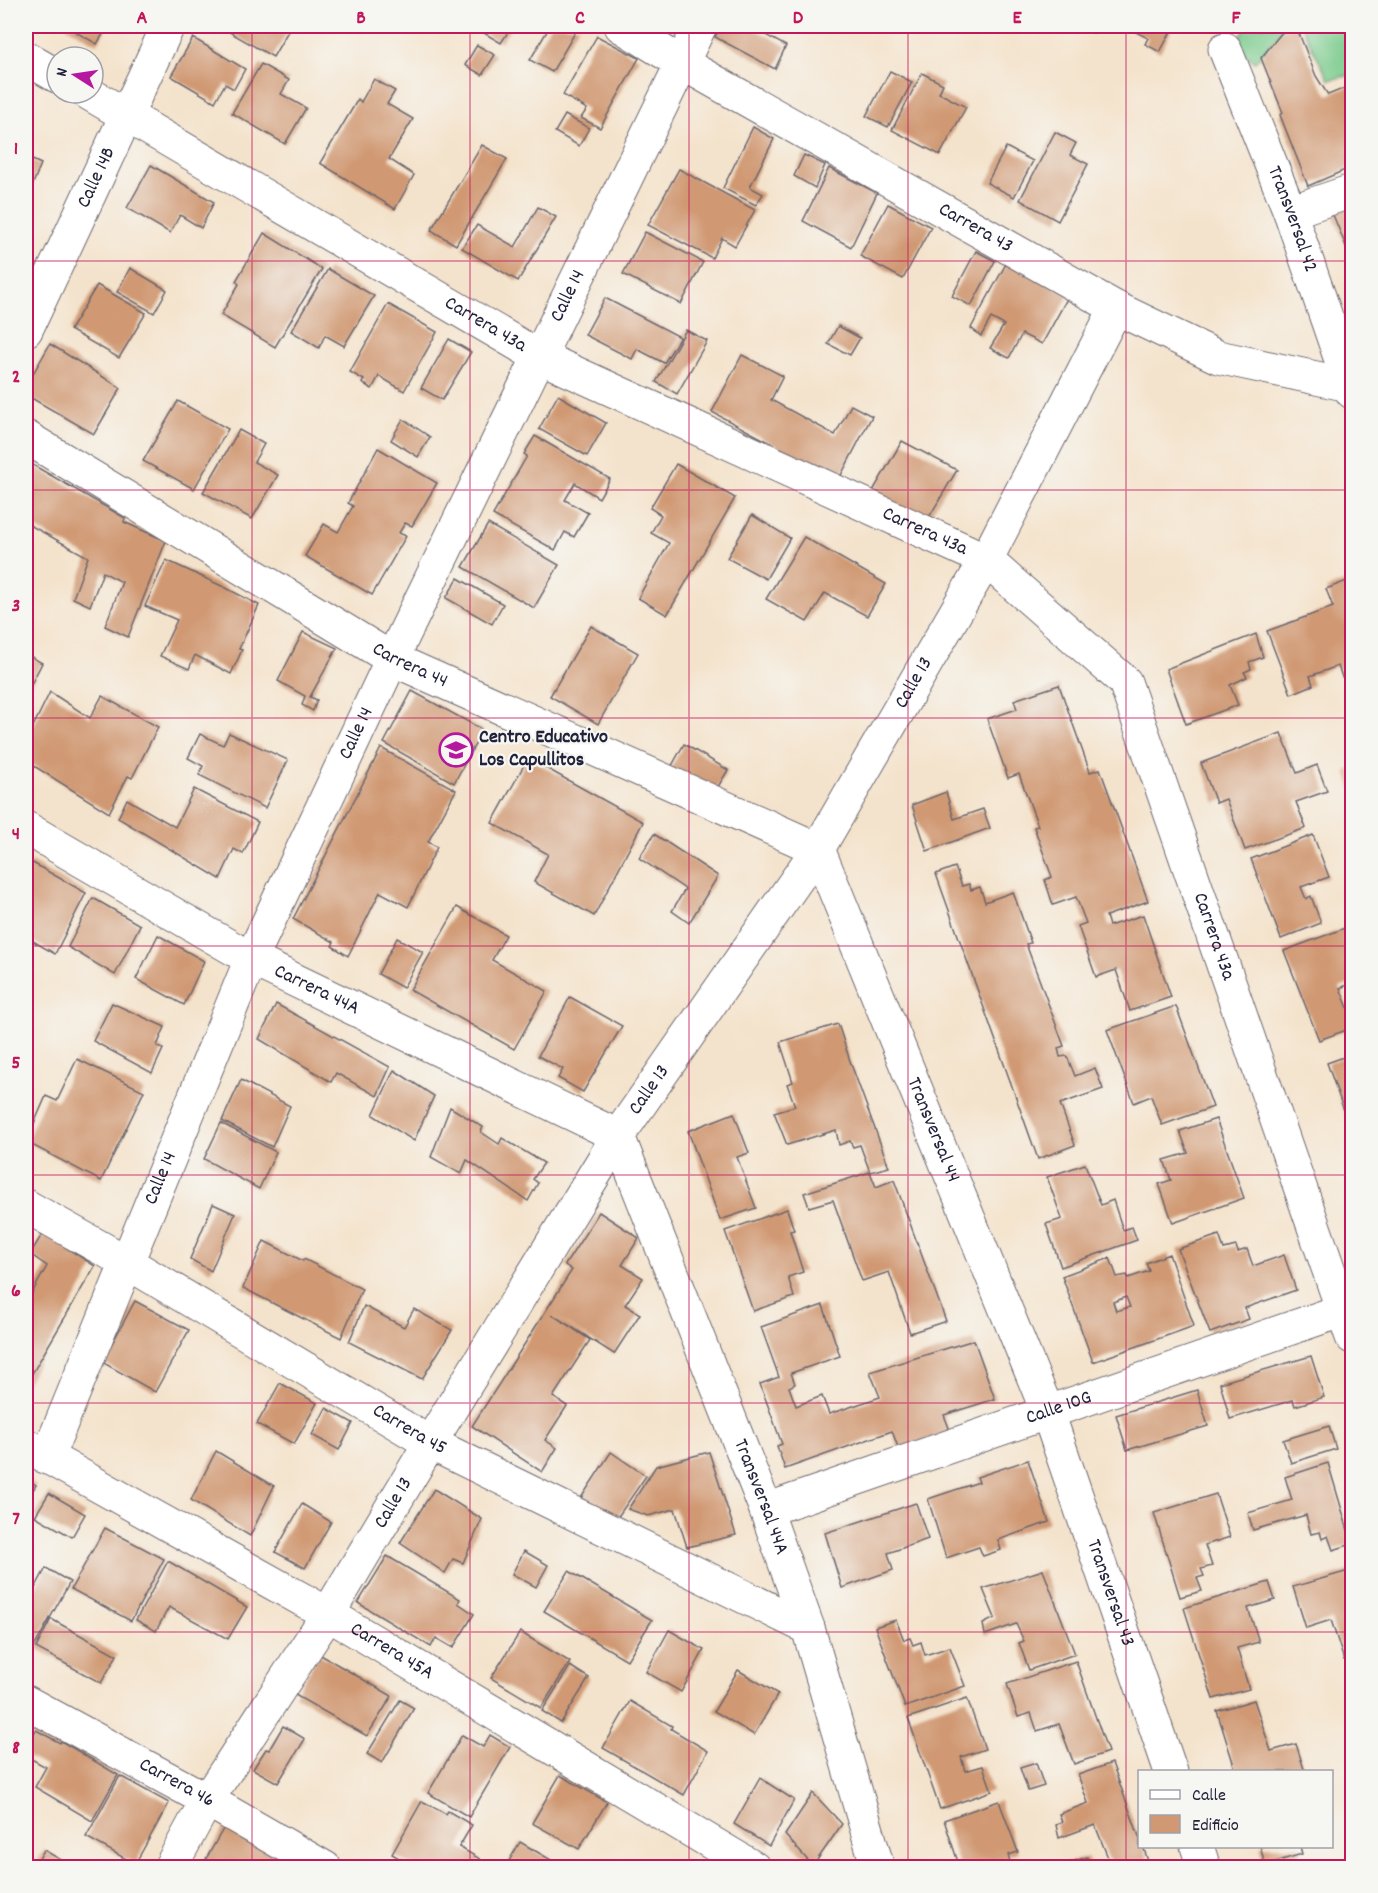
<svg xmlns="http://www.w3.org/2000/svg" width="1378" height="1893" viewBox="0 0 1378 1893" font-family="Dekko,sans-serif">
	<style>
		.green { fill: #79ca8b; stroke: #4e7663; stroke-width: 1.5 }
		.building { fill: #d09973; fill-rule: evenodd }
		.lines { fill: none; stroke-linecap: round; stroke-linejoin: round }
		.minor-casing { stroke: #6c666e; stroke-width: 35 }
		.minor { stroke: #fff; stroke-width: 33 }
		.grid { fill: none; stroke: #c2185b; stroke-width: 1.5; stroke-opacity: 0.55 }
		.labels { text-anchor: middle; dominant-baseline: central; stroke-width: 4.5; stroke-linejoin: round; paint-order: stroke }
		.street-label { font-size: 20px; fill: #22223b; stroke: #f6f6f2 }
		.poi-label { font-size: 20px; font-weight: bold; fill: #22223b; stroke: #f6f6f2; text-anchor: start }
		.neatline { fill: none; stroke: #c2185b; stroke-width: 2 }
		.grid-label { font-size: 20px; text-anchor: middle; font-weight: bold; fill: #c2185b }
	</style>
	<rect width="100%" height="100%" fill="#f6f6f2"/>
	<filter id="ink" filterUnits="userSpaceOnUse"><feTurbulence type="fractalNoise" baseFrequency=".0167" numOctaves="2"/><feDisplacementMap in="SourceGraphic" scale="12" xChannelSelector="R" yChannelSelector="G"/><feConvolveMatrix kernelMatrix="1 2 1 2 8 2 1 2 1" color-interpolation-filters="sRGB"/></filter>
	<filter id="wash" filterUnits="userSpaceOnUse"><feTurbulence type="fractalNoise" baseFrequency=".008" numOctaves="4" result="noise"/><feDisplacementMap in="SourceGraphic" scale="24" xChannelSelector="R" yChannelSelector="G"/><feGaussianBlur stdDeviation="1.35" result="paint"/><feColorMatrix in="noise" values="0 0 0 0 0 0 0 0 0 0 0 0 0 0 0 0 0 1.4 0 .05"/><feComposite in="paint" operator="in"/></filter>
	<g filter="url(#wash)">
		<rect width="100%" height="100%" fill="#f4e3cc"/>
		<g class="green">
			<polygon points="1246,26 1285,26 1255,62 1236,46"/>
			<polygon points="1301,26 1352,26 1352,75 1329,80"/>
		</g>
		<g id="blocks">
			<g class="building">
				<polygon points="65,26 108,26 97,44"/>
				<polygon points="219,26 291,26 273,57"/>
				<polygon points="472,26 512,26 501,43"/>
				<polygon points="550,26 579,26 552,72 530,60"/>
				<polygon points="721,26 749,26 786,46 775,69 715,37"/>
				<polygon points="1080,26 1097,26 1093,33"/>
				<polygon points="1124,26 1174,26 1160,52 1145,44 1148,38"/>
				<polygon points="1287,26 1296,26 1316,76 1328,95 1352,85 1352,167 1308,186 1280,115 1283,113 1261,58"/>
				<polygon points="597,36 639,58 600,128 581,118 587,109 563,95"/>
				<polygon points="193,38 245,69 234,89 225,84 215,102 171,76"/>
				<polygon points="477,45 495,55 482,75 465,65"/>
				<polygon points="261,64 289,80 281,94 306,108 285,144 232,113"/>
				<polygon points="890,71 912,82 888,127 866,116"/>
				<polygon points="922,73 943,84 939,93 966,107 940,155 892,130"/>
				<polygon points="374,79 395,91 387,104 413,119 389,159 414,175 395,209 320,163 358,99 361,102"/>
				<polygon points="565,115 589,128 579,146 555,132"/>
				<polygon points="753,127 774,139 750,187 763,194 756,205 723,188"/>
				<polygon points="1055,132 1076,143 1070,155 1088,164 1058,221 1020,200"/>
				<polygon points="482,145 507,159 456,245 431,230"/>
				<polygon points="1006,147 1033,161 1014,197 987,183"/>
				<polygon points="804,155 825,165 815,188 794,176"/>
				<polygon points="26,157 41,164 26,201"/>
				<polygon points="151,165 214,202 201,228 180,215 170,233 127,208"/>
				<polygon points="829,168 877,193 851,247 803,221"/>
				<polygon points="679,169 755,210 735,246 722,238 712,258 648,225"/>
				<polygon points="1352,201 1352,261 1331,210"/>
				<polygon points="888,204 931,227 903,279 860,256"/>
				<polygon points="538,207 556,217 518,281 462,248 477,225 515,247"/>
				<polygon points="645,232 703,262 681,304 623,274"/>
				<polygon points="264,233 322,269 275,347 221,315 239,284 236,281"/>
				<polygon points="976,251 995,261 971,306 952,296"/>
				<polygon points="1007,262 1069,295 1042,344 1022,334 1009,358 990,348 1004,325 991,318 981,336 971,328"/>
				<polygon points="130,268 167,290 154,313 117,292"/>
				<polygon points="328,269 374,296 344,346 325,335 319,348 291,331"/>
				<polygon points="97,285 146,313 119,358 70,330"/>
				<polygon points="605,298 680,337 664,363 637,349 632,359 585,335"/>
				<polygon points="388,304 437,332 404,391 379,376 372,389 362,383 364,380 350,372"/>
				<polygon points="838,326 860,338 850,355 828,344"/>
				<polygon points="686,330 707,341 677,394 656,382"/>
				<polygon points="449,339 471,352 442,400 421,388"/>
				<polygon points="50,344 121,388 94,434 26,395 26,386"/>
				<polygon points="742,355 783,376 771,400 835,435 851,405 872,416 839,479 712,412"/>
				<polygon points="558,395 606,423 587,456 539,429"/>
				<polygon points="178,401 228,429 194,489 143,461"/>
				<polygon points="403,419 430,437 418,457 391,440"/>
				<polygon points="239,430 264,444 254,462 278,475 252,519 203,492"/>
				<polygon points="535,436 610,479 599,498 575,483 565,500 588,513 574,537 565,532 555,550 493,515 527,456 524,454"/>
				<polygon points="902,441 957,470 925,524 870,496"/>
				<polygon points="378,448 437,483 412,526 405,523 399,533 406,536 372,595 305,556 324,524 338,532 353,506 348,503"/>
				<polygon points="26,461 125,518 124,522 166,541 128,637 105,626 122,582 103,572 90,606 73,598 88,557 26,523"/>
				<polygon points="676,464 735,498 667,615 638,598 669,543 651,533 661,515 650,508"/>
				<polygon points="752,515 790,538 766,579 727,558"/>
				<polygon points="488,524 559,565 534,608 463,567"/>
				<polygon points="804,537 886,584 867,616 825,593 807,622 766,599"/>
				<polygon points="166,560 226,588 259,605 239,649 242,650 231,674 195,655 189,669 160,656 177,620 145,606"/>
				<polygon points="458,578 503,604 492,624 446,598"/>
				<polygon points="1352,579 1352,673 1342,677 1338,666 1310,676 1313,685 1291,694 1267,631 1333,607 1326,589"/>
				<polygon points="591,626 638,653 598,724 550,696"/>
				<polygon points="303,632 337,648 310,697 317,700 313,711 302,705 305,696 278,681"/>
				<polygon points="1256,634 1263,657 1249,662 1251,669 1244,672 1247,677 1230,685 1238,705 1186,724 1166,669"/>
				<polygon points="26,654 42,663 26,694 28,696 26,701"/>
				<polygon points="1059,685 1090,772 1100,769 1148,901 1106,916 1109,926 1143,915 1171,997 1130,1011 1116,970 1096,977 1078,926 1086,923 1076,897 1053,905 1045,880 1052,877 1034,827 1038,826 1019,774 1008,778 987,719 1017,709 1014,700"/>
				<polygon points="412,691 483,730 454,783 384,743"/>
				<polygon points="50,692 90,718 102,696 158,727 132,778 128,776 109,813 26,761 26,741"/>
				<polygon points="1352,694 1352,712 1346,697"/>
				<polygon points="229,733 288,760 265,808 199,775 203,766 188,758 200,734 223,745"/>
				<polygon points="1281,733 1297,773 1317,765 1327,791 1296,802 1306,828 1245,850 1226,799 1216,803 1201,763"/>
				<polygon points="684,744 728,770 712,797 669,771"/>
				<polygon points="381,748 456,790 428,842 437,847 408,907 380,892 348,956 332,946 334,942 293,919"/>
				<polygon points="528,758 643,822 594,916 534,882 548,854 492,823"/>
				<polygon points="1352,769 1352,791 1346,771"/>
				<polygon points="194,789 258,822 243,854 234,849 220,879 118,818 127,799 175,827"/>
				<polygon points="946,792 954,819 983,809 990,828 927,851 912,805"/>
				<polygon points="654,834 718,876 689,923 672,911 685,889 639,858"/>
				<polygon points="1313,835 1329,877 1301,887 1306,899 1311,896 1321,923 1281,939 1251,859"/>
				<polygon points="31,862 86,893 55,954 26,937 26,874"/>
				<polygon points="955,867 962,886 969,884 971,890 980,887 985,902 1013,892 1031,943 1026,944 1064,1046 1058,1048 1060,1057 1067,1056 1075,1076 1095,1068 1103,1089 1060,1104 1075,1145 1038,1159 936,874"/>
				<polygon points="93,898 140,925 115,975 68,947"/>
				<polygon points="457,907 506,935 492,960 547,991 514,1049 410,990"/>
				<polygon points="1345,928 1352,947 1346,950 1352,968 1352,983 1340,988 1352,1018 1352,1028 1319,1040 1284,951"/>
				<polygon points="158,935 204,961 184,1005 136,979"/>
				<polygon points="397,938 423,952 403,988 378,974"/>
				<polygon points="570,997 622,1026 583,1092 558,1078 563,1069 538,1056"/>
				<polygon points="112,1003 165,1027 157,1046 163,1049 152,1073 93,1041"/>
				<polygon points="276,1004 390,1067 377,1096 336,1073 331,1082 259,1039"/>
				<polygon points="1176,1006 1213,1107 1162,1125 1151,1096 1134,1103 1107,1030"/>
				<polygon points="838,1024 851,1064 889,1167 870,1172 860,1145 853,1147 850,1141 839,1145 836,1130 787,1145 774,1112 795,1106 787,1084 793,1082 780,1042"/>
				<polygon points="1352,1054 1352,1133 1327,1063"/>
				<polygon points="77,1059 144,1091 101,1181 26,1142 46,1096 57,1101"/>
				<polygon points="394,1070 434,1096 414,1141 373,1115"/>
				<polygon points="241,1080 290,1106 272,1147 222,1121"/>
				<polygon points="450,1107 483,1127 481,1132 499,1144 502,1138 544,1163 533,1179 538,1183 528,1201 467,1160 461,1174 431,1157"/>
				<polygon points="734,1113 749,1153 737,1157 756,1208 720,1220 688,1131"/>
				<polygon points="1216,1119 1244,1198 1173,1223 1159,1184 1171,1180 1164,1160 1188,1153 1180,1131"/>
				<polygon points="221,1123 276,1152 259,1189 204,1159"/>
				<polygon points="1085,1164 1101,1205 1113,1200 1123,1230 1132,1227 1137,1240 1061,1267 1046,1224 1062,1219 1047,1177"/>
				<polygon points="870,1172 876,1187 894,1180 946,1321 910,1333 889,1272 862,1281 833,1200 809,1207 804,1193"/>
				<polygon points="213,1204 235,1214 211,1271 190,1259"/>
				<polygon points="787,1209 794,1230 790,1231 803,1272 788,1277 794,1297 753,1311 725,1231"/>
				<polygon points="599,1212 639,1238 622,1265 643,1278 625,1305 640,1314 614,1354 551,1314 590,1340 553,1397 567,1406 545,1440 557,1448 542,1472 472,1426 572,1270 565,1265"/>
				<polygon points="43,1233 95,1266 26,1384 26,1304 47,1266 30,1254"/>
				<polygon points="1219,1235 1224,1249 1236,1246 1238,1252 1247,1249 1253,1266 1284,1255 1296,1290 1245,1308 1249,1319 1210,1333 1178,1249"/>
				<polygon points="264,1241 303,1261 304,1259 362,1289 341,1338 243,1288"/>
				<path d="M1169 1254 1194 1326 1093 1362 1062 1276 1110 1258 1117 1277 1127 1275 1128 1278 1149 1271 1146 1263ZM1126 1297 1130 1307 1116 1311 1113 1302Z"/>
				<polygon points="135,1301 189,1330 155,1392 102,1362"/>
				<polygon points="823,1305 840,1356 791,1373 795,1384 789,1387 796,1406 822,1396 829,1414 880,1397 870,1372 974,1340 995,1399 944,1415 951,1433 899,1450 892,1431 785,1469 777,1446 782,1444 760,1384 779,1377 761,1327"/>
				<polygon points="364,1306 404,1327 414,1309 452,1330 422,1379 349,1342"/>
				<polygon points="1311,1356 1324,1397 1295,1406 1293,1400 1230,1419 1220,1383"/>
				<polygon points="280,1383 317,1403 294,1444 257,1424"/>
				<polygon points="1197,1390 1208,1426 1127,1450 1116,1415"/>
				<polygon points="326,1408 353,1423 339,1450 312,1435"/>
				<polygon points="1329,1426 1336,1449 1291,1463 1283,1440"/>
				<polygon points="216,1451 274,1486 250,1536 191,1500"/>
				<polygon points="611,1452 646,1476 615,1521 581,1498"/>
				<polygon points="709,1452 736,1535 687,1547 675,1509 648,1516 628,1509 656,1466"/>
				<polygon points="1028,1460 1049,1522 998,1540 1001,1550 983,1556 979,1547 946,1558 928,1499 979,1482 977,1477"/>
				<polygon points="1328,1463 1352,1544 1333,1550 1328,1536 1322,1539 1320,1532 1311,1534 1306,1515 1253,1530 1248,1513 1292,1500 1285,1477"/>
				<polygon points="26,1478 36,1485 26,1502"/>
				<polygon points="434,1489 482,1519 463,1563 453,1559 445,1573 400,1543"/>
				<polygon points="49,1493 85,1514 72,1537 35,1516"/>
				<polygon points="1216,1494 1230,1537 1205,1545 1212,1566 1201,1569 1204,1576 1197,1578 1202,1591 1180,1597 1154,1513"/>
				<polygon points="916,1503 928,1539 888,1553 893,1570 842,1588 825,1533"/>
				<polygon points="302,1504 331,1522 305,1568 275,1552"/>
				<polygon points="105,1528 164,1559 131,1621 71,1589"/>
				<polygon points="524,1551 548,1565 536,1587 512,1574"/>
				<polygon points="387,1556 460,1599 458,1603 474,1614 453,1648 436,1638 431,1647 358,1603"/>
				<polygon points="168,1561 247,1607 228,1639 169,1607 156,1631 136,1620"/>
				<polygon points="46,1568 70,1582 34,1647 26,1642 26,1605"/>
				<polygon points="1043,1570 1075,1654 1029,1670 1019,1643 1024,1641 1016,1624 985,1635 983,1624 995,1618 983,1589"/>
				<polygon points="1352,1570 1352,1657 1344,1660 1331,1620 1306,1628 1293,1587"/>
				<polygon points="569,1571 652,1620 627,1660 544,1611"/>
				<polygon points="1269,1582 1275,1600 1248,1608 1259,1642 1237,1648 1249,1689 1213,1699 1184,1608"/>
				<polygon points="51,1619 117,1655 101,1683 36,1648"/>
				<polygon points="896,1620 904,1640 910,1638 913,1645 921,1642 925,1655 950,1647 965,1686 905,1707 875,1627"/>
				<polygon points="669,1630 704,1650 681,1692 646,1672"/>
				<polygon points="520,1632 570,1662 541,1708 491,1678"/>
				<polygon points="319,1654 392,1696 367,1736 295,1695"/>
				<polygon points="1076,1661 1108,1752 1074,1764 1059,1724 1037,1731 1031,1713 1018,1717 1007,1684"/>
				<polygon points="570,1666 589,1678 561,1723 542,1711"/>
				<polygon points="738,1670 778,1694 754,1735 714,1711"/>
				<polygon points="967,1698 985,1749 961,1757 965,1771 983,1766 992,1791 940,1809 908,1718"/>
				<polygon points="400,1700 414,1708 382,1763 367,1754"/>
				<polygon points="1254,1700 1271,1751 1296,1744 1305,1772 1236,1772 1217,1711"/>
				<polygon points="630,1701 672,1726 671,1729 708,1751 684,1795 603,1748"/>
				<polygon points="283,1726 305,1739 278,1783 253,1769 266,1749 269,1750"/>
				<polygon points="36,1730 60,1743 61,1741 118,1775 92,1821 35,1787 46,1767 26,1756 26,1750"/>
				<polygon points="462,1735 483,1747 490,1735 510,1747 469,1817 428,1793"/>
				<polygon points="1036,1763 1044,1786 1028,1791 1020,1768"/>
				<polygon points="1112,1763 1140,1839 1140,1846 1143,1846 1149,1864 1140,1868 1112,1868 1095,1825 1059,1838 1056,1825 1062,1822 1059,1814 1088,1803 1078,1775"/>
				<polygon points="560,1775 607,1802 579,1849 532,1823"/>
				<polygon points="120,1776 169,1803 135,1864 86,1837"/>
				<polygon points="760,1778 794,1800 769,1846 734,1824"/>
				<polygon points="813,1793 842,1824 813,1866 785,1835"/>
				<polygon points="422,1801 446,1814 448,1811 472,1825 459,1847 480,1859 476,1868 416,1868 392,1854"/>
				<polygon points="999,1801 1018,1852 1008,1855 1012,1868 960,1868 944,1820"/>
				<polygon points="226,1824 284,1859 279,1868 206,1868 202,1866"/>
				<polygon points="520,1842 565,1868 505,1868"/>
				<polygon points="1260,1846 1300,1846 1302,1854 1265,1865"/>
				<polygon points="44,1850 68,1864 66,1868 46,1868 37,1862"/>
				<polygon points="1087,1857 1091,1868 1057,1868 1056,1867"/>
			</g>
		</g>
	</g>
	<g filter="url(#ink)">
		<use href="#blocks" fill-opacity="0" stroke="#6c666e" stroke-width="1.5"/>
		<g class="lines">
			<defs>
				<g id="minor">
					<path id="s1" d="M621 26 680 62 1116 308 1218 357 1349 385"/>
					<path id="s2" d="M1225 49 1290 212 1352 392"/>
					<polyline points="26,58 57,76"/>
					<path id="s3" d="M88 93 538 356 986 560 1125 682 1352 1337"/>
					<polyline points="1290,212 1352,191"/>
					<path id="s4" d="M26 330 168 26"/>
					<path id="s5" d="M26 437 392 659 818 849 1048 1413 1171 1772"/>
					<path id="s6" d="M26 828 251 959 618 1136 766 1510 808 1628 878 1868"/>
					<path id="s7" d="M26 1206 128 1263 430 1443 808 1628"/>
					<path id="s8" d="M26 1445 328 1614 754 1868"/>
					<path id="s9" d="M47 1458 251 959 392 659 700 26"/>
					<path id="s10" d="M766 1510 1352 1307"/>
					<path id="s11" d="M26 1702 207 1800 325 1868"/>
					<polyline points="1197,1846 1204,1868"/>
					<path id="s12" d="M170 1868 207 1800 328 1614 430 1443 618 1136 818 849 986 560 1116 308"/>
				</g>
			</defs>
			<use href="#minor" class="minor-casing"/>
			<use href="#minor" class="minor"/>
		</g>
	</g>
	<path class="grid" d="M252 26V1868M470 26V1868M689 26V1868M908 26V1868M1126 26V1868M26 261H1352M26 490H1352M26 718H1352M26 946H1352M26 1175H1352M26 1403H1352M26 1632H1352"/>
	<defs>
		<symbol id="school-ring" viewBox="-11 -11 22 22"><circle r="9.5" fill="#f6f6f2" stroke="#b5179e" stroke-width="1.5"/><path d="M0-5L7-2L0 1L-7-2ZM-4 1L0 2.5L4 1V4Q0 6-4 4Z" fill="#b5179e"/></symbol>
	</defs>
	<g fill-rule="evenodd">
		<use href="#school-ring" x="437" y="731" width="38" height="38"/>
	</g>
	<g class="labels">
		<g class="street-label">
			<text stroke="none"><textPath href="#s4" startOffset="168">Calle 14B</textPath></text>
			<text stroke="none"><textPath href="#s2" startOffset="183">Transversal 42</textPath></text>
			<text stroke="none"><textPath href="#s1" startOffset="408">Carrera 43</textPath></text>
			<text stroke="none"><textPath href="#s9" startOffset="1274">Calle 14</textPath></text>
			<text stroke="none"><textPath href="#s3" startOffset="460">Carrera 43a</textPath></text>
			<text stroke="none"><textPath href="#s3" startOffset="946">Carrera 43a</textPath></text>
			<text stroke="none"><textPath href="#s5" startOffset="447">Carrera 44</textPath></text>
			<text stroke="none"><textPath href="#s12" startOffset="1400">Calle 13</textPath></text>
			<text stroke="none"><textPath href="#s9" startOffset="788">Calle 14</textPath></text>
			<text stroke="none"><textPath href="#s3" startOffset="1468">Carrera 43a</textPath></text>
			<text stroke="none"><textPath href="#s6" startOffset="333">Carrera 44A</textPath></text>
			<text stroke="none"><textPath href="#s12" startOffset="914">Calle 13</textPath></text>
			<text stroke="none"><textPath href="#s5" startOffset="1198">Transversal 44</textPath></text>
			<text stroke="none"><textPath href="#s9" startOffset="302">Calle 14</textPath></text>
			<text stroke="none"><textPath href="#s10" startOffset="310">Calle 10G</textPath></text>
			<text stroke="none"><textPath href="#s7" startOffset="444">Carrera 45</textPath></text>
			<text stroke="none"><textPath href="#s6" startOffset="1056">Transversal 44A</textPath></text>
			<text stroke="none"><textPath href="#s12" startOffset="428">Calle 13</textPath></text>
			<text stroke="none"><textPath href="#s5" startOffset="1694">Transversal 43</textPath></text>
			<text stroke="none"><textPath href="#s8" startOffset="420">Carrera 45A</textPath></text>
			<text stroke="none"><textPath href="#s11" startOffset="171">Carrera 46</textPath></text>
		</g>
		<g class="poi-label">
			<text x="479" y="738">Centro Educativo<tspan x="479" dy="23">Los Capullitos</tspan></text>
		</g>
	</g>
	<rect width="1378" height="1893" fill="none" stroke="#f6f6f2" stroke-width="66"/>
	<rect x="1138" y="1770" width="195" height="78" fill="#f6f6f2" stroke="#a1a1a9" stroke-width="1.5"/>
	<rect x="1150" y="1790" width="30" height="9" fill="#ffffff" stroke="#a1a1a9" stroke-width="1.5"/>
	<text x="1192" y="1800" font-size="18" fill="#22223b">Calle</text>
	<rect x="1150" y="1815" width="30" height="18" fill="#d09973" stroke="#a1a1a9" stroke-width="1.5"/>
	<text x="1192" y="1830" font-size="18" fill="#22223b">Edificio</text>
	<g transform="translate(75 75) rotate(282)"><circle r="28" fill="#f6f6f2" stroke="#a1a1a9" stroke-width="1.5"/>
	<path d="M0-4.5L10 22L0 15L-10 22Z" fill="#b5179e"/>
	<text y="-9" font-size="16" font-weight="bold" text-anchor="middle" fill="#22223b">N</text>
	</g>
	<rect x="33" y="33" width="1312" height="1827" class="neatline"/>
	<g class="grid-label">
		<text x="142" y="23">A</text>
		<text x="361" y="23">B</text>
		<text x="580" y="23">C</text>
		<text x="798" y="23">D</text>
		<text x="1017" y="23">E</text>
		<text x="1236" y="23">F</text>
		<text x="16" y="154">1</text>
		<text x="16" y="382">2</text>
		<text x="16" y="611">3</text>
		<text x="16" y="839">4</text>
		<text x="16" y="1068">5</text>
		<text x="16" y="1296">6</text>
		<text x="16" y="1524">7</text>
		<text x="16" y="1753">8</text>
	</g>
</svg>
